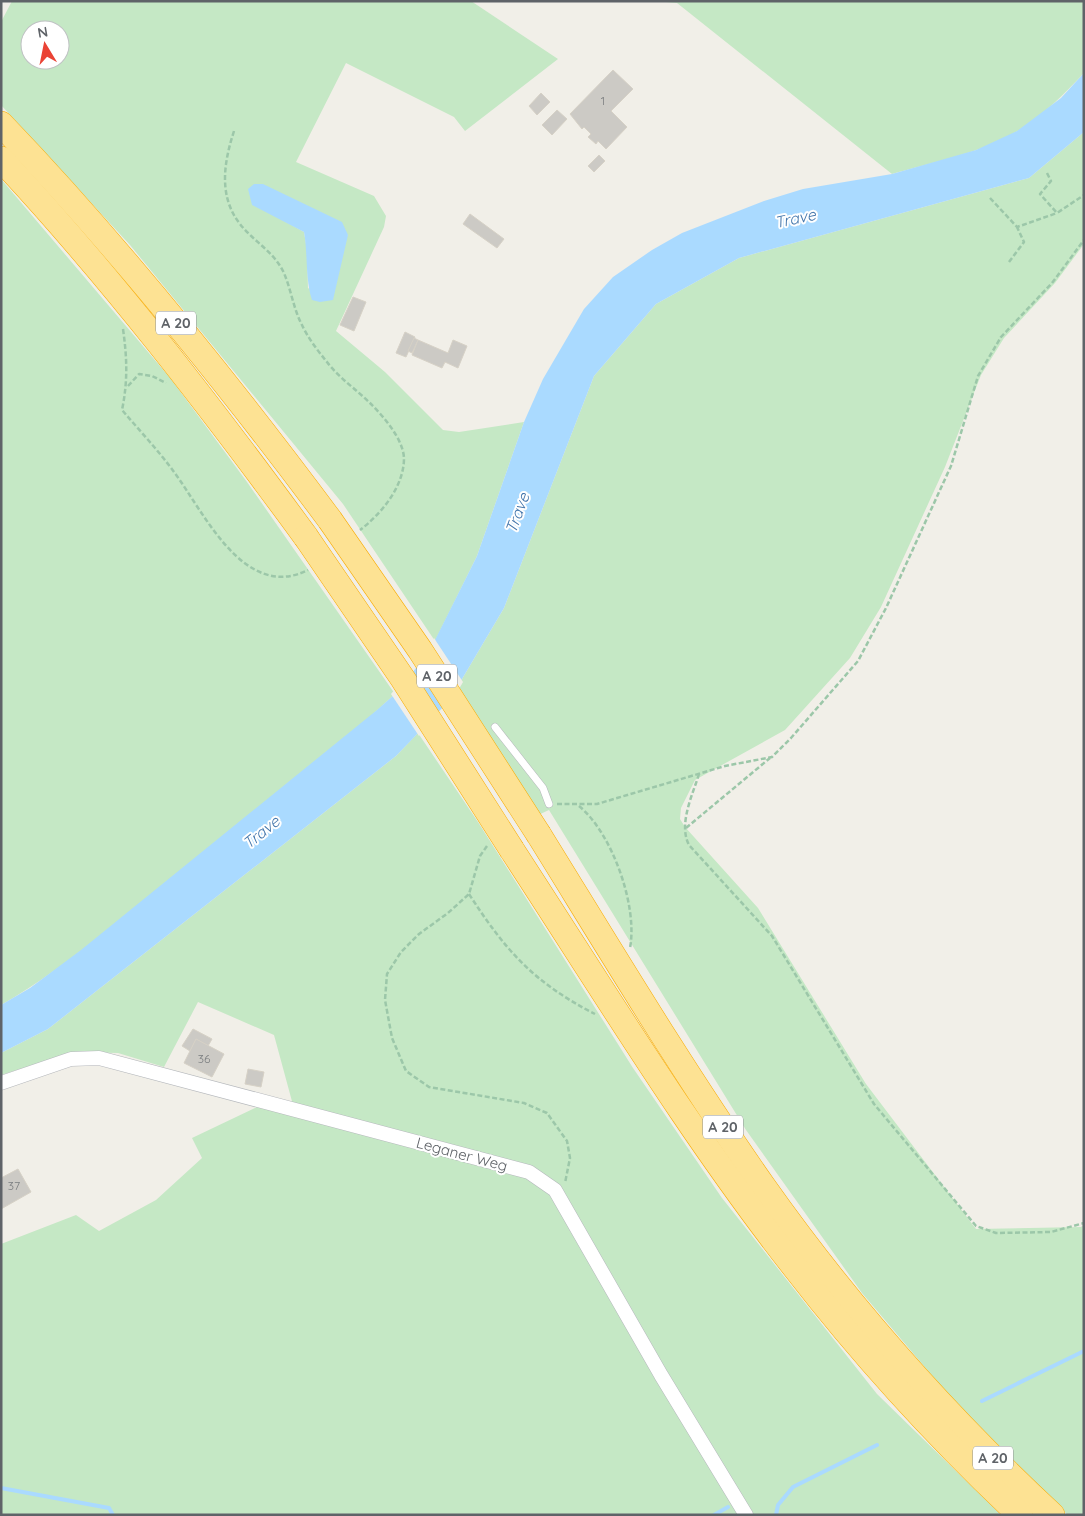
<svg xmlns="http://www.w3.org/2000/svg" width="1085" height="1516" viewBox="0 0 1085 1516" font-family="Quicksand,sans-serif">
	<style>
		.green { fill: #c5e8c5; fill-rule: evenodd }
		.water { fill: #aadaff }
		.pier { fill: #f1efe8 }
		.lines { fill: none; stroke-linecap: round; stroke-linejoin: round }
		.stream { stroke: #aadaff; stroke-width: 4 }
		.building { fill: #cccac5; stroke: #d6d1c6 }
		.service-casing { stroke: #b5b8bc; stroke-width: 8 }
		.minor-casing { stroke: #b5b8bc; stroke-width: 15 }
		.motorway-casing { stroke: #f9ab00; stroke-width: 26 }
		.path { stroke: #9cc7a9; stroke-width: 2.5; stroke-dasharray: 5 2.5; stroke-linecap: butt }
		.service { stroke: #fff; stroke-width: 7 }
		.minor { stroke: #fff; stroke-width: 14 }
		.motorway { stroke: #fde293; stroke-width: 25 }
		.motorway-bridge-casing { stroke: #f9ab00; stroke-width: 26; stroke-linecap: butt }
		.motorway-bridge { stroke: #fde293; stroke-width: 25 }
		.labels { text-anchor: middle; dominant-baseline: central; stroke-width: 4; stroke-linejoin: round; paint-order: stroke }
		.number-label { font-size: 12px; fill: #7a7d7f }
		.shield { fill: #fff; stroke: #8f9295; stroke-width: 1 }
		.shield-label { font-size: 14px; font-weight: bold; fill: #5f6368 }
		.street-label { font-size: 15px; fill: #5f6368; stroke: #fff }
		.water-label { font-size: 16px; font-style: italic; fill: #4174aa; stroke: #fff }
	</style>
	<rect width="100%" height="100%" fill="#f1efe8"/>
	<g class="green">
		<path d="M12 1H471L558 59 465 131 454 117 346 63 296 162 374 196 386 216 384 227 336 331 385 372 443 430 459 432 524 422 477 556 435 641 343 504 130 245 1 105V22ZM30 30H60V60H30ZM279 218 348 235 308 289 307 250 304 232Z"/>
		<path d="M655 1H1084V73C1064 94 1042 117 1016 132 979 154 933 162 892 174L677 3Z"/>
		<polygon points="1084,132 1084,244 1055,283 1004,338 981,375 945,467 881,607 850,658 785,730 695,780 681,808 680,819 685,827 758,908 866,1084 976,1229 1081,1227 1084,1224 1084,1515 1068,1515 1001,1457 862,1293 746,1130 549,810 525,821 449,701 504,608 594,376 656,304 739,258 1029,178"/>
		<path d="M1 179 171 379 247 482 395 694C333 752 264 803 198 856 135 907 72 964 1 1005Z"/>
		<polygon points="418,733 478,822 633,1068 722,1198 877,1394 1001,1515 1,1515 1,1244 76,1215 99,1231 156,1200 202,1158 192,1138 257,1107 293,1105 274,1035 198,1002 164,1067 118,1053 74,1052 1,1075 1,1053 48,1029 396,756"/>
	</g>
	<g class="water">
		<polygon points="1084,73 1084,132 1029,178 739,258 656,304 594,376 504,608 449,701 396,756 48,1029 1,1053 1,1005 30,988 81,950 377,710 395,694 429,652 477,556 524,422 543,379 584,309 613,277 652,250 682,233 764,201 803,189 892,174 976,150 1017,131 1061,98"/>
		<path d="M254 184H263L342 222 348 235 333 300 320 302 312 300C305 278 308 254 304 232L252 205 248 189Z"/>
	</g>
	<g class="pier">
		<polygon points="434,638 463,682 451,703 427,651"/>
		<polygon points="408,674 437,717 419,736 391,694"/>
	</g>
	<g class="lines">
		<g class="stream">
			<polyline points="982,1401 1084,1351"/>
			<polyline points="1,1488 109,1508 113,1515"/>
			<polyline points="714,1515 728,1507"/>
			<polyline points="776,1515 778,1505 793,1487 877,1445"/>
		</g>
	</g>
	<g class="building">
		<polygon points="613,70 633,89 611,111 627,127 606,149 598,141 596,144 588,137 591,134 584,127 582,129 570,114"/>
		<polygon points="541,93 550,102 537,115 529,106"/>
		<polygon points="557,110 567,119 552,135 542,125"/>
		<polygon points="599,155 605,161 594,172 588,166"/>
		<polygon points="470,214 504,239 497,248 463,224"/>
		<polygon points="353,297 366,302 354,331 340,325"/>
		<polygon points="405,332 415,337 406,357 396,353"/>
		<polygon points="414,338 418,340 412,353 408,351"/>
		<polygon points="418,340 448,353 453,340 467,346 458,368 445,362 442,368 412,355"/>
		<polygon points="193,1029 212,1039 208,1046 196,1039 190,1051 182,1046"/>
		<polygon points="196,1039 224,1054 212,1077 184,1063"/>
		<polygon points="248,1069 264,1072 261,1087 245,1084"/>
		<polygon points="18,1169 31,1192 1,1209 1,1178"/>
	</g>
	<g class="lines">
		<defs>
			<polyline id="service" points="495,727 543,788 549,804"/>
			<polyline id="minor" points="1,1083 71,1059 99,1058 529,1172 555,1190 661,1375 746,1515"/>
			<g id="motorway">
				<path d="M1 124C120 248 228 383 330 520"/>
				<path d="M1 159C112 278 210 406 306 537"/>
				<path d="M539 835C612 953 683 1072 763 1186 847 1305 945 1415 1052 1515"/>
				<path d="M512 850C604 991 692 1137 796 1269 864 1357 939 1439 1020 1515"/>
			</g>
		</defs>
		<use href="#service" class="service-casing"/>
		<use href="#minor" class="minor-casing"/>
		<use href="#motorway" class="motorway-casing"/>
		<g class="path">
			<path d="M234 131C224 162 218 196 240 224 253 241 273 251 283 271 291 288 293 308 302 325 308 338 318 351 327 362 339 378 357 390 371 404 384 417 403 439 404 458 404 487 381 514 360 530"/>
			<polyline points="1047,173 1051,181 1040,194 1057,213 1084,195"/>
			<polyline points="990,198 1017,227 1057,213"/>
			<polyline points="1009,262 1024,242 1017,227"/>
			<path d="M123 329C127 357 128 381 122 410 139 430 158 450 174 472 204 512 244 602 308 570"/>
			<polyline points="128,386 139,374 152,376 166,383"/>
			<path d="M699 774C693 794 678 824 689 845L772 936 874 1104 976 1226 996 1233 1051 1232 1084 1223"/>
			<polyline points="557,804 597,804 725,766 772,757 791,738 858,661 886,608 951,466 978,376 1001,337 1052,283 1084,240"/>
			<path d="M579 806C612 833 638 906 630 948"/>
			<polyline points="686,828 770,758"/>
			<polyline points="487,846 480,856 469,894 448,913 419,934 401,952 387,974 385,1000 392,1038 406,1071 429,1087 524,1103 547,1113 567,1141 570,1158 565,1183"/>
			<path d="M469 894C505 950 534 983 595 1014"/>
		</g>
		<use href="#service" class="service"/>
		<use href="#minor" class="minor"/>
		<use href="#motorway" class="motorway"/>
		<defs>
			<g id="motorway-bridge">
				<polyline points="330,520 420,650 539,835"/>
				<polyline points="306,537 403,679 512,850"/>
			</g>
		</defs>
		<use href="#motorway-bridge" class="motorway-bridge-casing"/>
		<use href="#motorway-bridge" class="motorway-bridge"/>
	</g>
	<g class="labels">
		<g class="number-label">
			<text x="603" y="100">1</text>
			<text x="204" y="1058">36</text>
			<text x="14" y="1185">37</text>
		</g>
		<g class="shield">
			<rect x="156" y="311.5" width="40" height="23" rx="4"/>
			<rect x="417" y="664.5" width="40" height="23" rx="4"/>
			<rect x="703" y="1115.5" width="40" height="23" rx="4"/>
			<rect x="973" y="1446.5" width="40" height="23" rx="4"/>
		</g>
		<g class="shield-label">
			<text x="176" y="323">A 20</text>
			<text x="437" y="676">A 20</text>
			<text x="723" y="1127">A 20</text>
			<text x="993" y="1458">A 20</text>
		</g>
		<g class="street-label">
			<text transform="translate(462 1154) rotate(15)">Leganer Weg</text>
		</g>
		<g class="water-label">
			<text transform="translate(795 218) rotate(-12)">Trave</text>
			<text transform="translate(517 513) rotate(-70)">Trave</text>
			<text transform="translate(261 832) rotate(-39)">Trave</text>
		</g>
	</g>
	<rect width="1085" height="1516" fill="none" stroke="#5f6368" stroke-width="5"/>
	<g transform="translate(45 45) rotate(350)"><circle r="24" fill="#ffffff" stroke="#bfc1c3"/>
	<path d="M0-4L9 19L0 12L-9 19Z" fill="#ea4335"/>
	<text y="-8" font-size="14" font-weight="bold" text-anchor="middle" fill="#5f6368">N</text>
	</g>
</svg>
